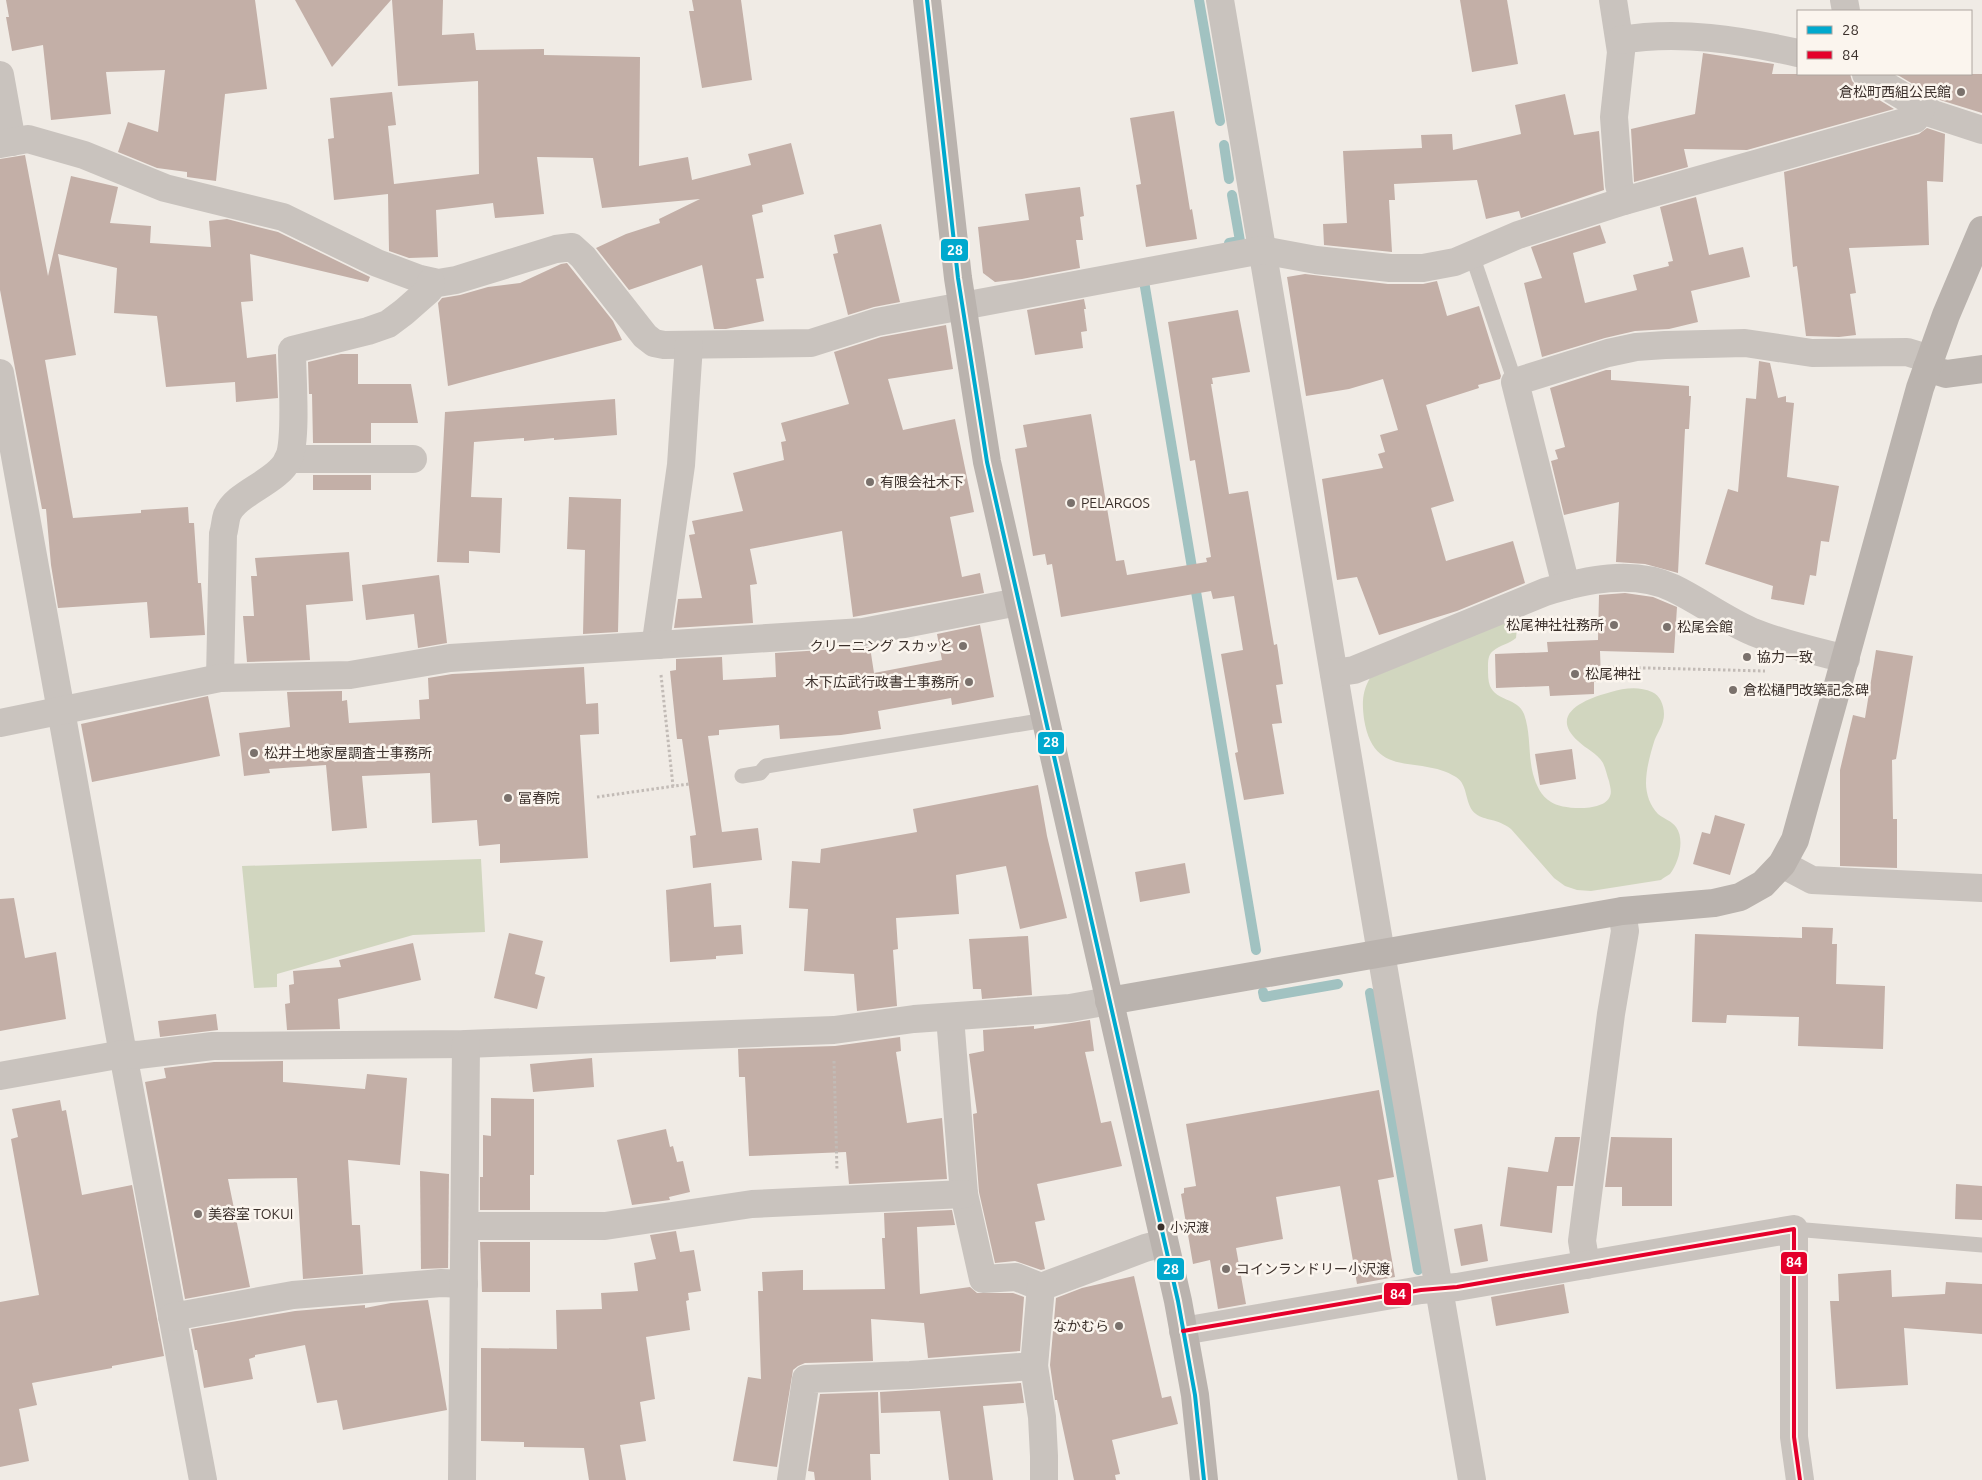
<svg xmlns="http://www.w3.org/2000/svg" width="1982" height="1480" viewBox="0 0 1982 1480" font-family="Ubuntu,'Noto Sans JP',sans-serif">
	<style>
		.green { fill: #d1d6bf }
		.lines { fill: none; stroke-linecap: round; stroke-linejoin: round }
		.stream { stroke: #a1c2c1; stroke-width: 10 }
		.building { fill: #c3afa7 }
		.path { stroke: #c2bbb6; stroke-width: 3; stroke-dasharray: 2.5 2.5; stroke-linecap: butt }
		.lane { stroke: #c9c3be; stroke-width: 15 }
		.street { stroke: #c9c3be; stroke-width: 28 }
		.secondary { stroke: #bab3ae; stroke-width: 28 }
		.bus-1-casing { stroke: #fbf5ee; stroke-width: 8 }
		.bus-2-casing { stroke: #fbf5ee; stroke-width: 8 }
		.bus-1 { stroke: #00a9ce; stroke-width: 4 }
		.bus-2 { stroke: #e4002b; stroke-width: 4 }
		.poi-dot { fill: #7a716c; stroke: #fbf5ee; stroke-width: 2 }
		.bus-dot { fill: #3b302b; stroke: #fbf5ee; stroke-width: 2 }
		.labels { text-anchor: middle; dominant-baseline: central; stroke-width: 5; stroke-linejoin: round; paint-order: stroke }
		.bus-label { font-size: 13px; fill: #3b302b; stroke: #fbf5ee; text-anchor: start }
		.poi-label { font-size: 14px; fill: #3b302b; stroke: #fbf5ee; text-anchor: start }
		.line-badge { stroke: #fbf5ee; stroke-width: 2 }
		.badge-label { font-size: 14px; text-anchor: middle; font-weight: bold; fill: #fff }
	</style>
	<rect width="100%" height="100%" fill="#f0ebe5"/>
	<g class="green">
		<path d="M1510 620 1517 627 1516 638C1509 644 1500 645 1493 651 1488 655 1488 661 1488 668 1488 674 1488 681 1490 686 1496 701 1518 698 1524 714 1531 733 1528 755 1533 774 1536 785 1541 796 1551 802 1562 810 1605 812 1610 796 1612 792 1610 786 1609 781 1607 776 1606 769 1603 763 1597 753 1586 749 1578 741 1547 713 1588 698 1611 692 1624 688 1639 686 1652 692 1662 696 1666 711 1663 721 1661 729 1656 735 1654 742 1650 755 1646 770 1646 783 1646 794 1650 806 1658 814 1664 819 1672 821 1676 827 1685 839 1679 863 1670 874 1667 876 1663 878 1661 880L1591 891 1577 890 1565 886 1554 878 1511 829C1497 818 1485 821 1476 814 1464 805 1469 785 1456 777 1419 754 1374 781 1364 719 1362 703 1362 692 1370 678Z"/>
		<polygon points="481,859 485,932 413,935 277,974 277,987 254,988 242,866"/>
	</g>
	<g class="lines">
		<g class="stream">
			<polyline points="1199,0 1220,121"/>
			<polyline points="1224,145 1229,179"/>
			<polyline points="1229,243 1240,241 1232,195"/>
			<polyline points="1144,281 1256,950"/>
			<polyline points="1263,992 1264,997 1338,984"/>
			<polyline points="1370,993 1418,1270"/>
		</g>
	</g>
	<g class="building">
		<polygon points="6,0 255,0 267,89 225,94 216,181 187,177 187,172 157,168 118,152 128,122 158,132 165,70 106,72 111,114 51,120 43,45 12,51 6,17 9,17"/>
		<polygon points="295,0 391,0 332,67"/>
		<polygon points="392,0 443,0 442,35 474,33 476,50 544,49 544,55 640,57 639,166 688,157 692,180 751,165 748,154 791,143 804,194 762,205 763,212 752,215 764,278 756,279 764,321 726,329 714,329 702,265 629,290 596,248 626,234 660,223 659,219 700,199 602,208 593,158 537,157 544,214 495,218 493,203 436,210 438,257 409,258 389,251 388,194 334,200 328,139 334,138 330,98 392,92 396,125 388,126 394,184 479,174 478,81 398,86"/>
		<polygon points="692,0 741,0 752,80 702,88 689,11 694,11"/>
		<polygon points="1460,0 1507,0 1518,64 1472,72"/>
		<polygon points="1703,53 1774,64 1772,74 1850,74 1852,81 1858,87 1894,109 1747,150 1684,149 1688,167 1634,182 1631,129 1695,114"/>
		<polygon points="1896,74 1982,74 1982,113 1940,100"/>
		<polygon points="1565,94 1574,135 1599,131 1604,190 1521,218 1519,211 1486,219 1477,180 1394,184 1395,200 1389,200 1392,252 1324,245 1323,224 1347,223 1343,151 1422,148 1421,135 1452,134 1453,150 1521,134 1515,105"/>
		<polygon points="1174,111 1190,210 1192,209 1197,239 1146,247 1136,185 1141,184 1130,118"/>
		<polygon points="1927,128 1945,134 1943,182 1927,181 1929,245 1849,248 1856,293 1850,294 1856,335 1839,337 1806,336 1797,266 1793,267 1784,172 1919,134"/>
		<polygon points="25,155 48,276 71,176 118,187 110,223 151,226 150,243 211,247 209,221 227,219 278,232 370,277 368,282 250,254 253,301 241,302 247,358 276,354 278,398 236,402 235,382 166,387 157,316 114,313 117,268 58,254 76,355 45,360 73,518 141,513 141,510 188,507 189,523 194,523 198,583 201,583 205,635 150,638 147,602 58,608 51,565 46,509 42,509 0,290 0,159"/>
		<polygon points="1080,187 1084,216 1080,217 1083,240 1076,240 1080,268 1022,279 995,282 983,273 978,227 1029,220 1025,194"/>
		<polygon points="1696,197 1709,255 1743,247 1750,277 1691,291 1698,322 1669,329 1635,331 1605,338 1542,357 1524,283 1542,278 1531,247 1600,225 1606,243 1573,253 1585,303 1637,290 1633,275 1669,266 1668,262 1673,261 1660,207"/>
		<polygon points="881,224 900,302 874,307 848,315 833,254 838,253 834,235"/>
		<polygon points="567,263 613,321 622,340 448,386 438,303 442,298 460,295 488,287 520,283 561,264"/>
		<polygon points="1305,274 1388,284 1423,284 1437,281 1447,316 1479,306 1501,376 1500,379 1478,385 1479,388 1426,405 1454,501 1431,508 1446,561 1513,541 1525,583 1457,611 1379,635 1357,577 1337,580 1322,479 1383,468 1378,454 1385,452 1380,435 1398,430 1383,379 1349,389 1306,396 1287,277"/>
		<polygon points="1084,299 1086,309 1084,309 1087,331 1081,332 1083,348 1035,355 1027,310"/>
		<polygon points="1238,310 1250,372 1212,378 1213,384 1211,384 1229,494 1248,491 1274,645 1277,644 1283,684 1276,685 1282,723 1272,724 1284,794 1244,800 1235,753 1238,752 1221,654 1243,650 1234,596 1213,599 1211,591 1061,617 1052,564 1047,565 1045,554 1033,556 1015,449 1027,447 1023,425 1091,414 1116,561 1124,560 1127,575 1207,562 1206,558 1211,557 1195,460 1190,461 1168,322"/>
		<polygon points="946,325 953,369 888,379 903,430 955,419 974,512 950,517 962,577 980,573 984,593 853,617 842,531 750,549 757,584 750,585 753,623 674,628 678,599 702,598 689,535 695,534 692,521 743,511 733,473 784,460 781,442 786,441 781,423 849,404 834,352 881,337"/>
		<polygon points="341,354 358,354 358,384 411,384 418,423 371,423 371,443 313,443 312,394 309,394 308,362"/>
		<polygon points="1759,361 1770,363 1778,398 1786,396 1786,402 1794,403 1787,477 1839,486 1829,542 1821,541 1816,576 1810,575 1804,605 1771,599 1773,586 1705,564 1728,489 1738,492 1746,398 1756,399"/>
		<polygon points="1606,370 1611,370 1611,380 1689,386 1689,396 1691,396 1689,429 1685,429 1678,573 1645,564 1616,562 1619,502 1564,515 1551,461 1558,459 1555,450 1565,447 1550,388"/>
		<polygon points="615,399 617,435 554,440 554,438 524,441 524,438 474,442 471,497 502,498 500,553 469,551 469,563 437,562 445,412"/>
		<rect x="313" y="475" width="58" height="15"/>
		<polygon points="569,497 621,499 618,632 583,634 585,550 567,549"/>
		<polygon points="349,552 353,601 306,605 310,660 247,662 243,616 254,616 251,576 257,576 255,558"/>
		<polygon points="439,575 447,643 418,648 414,614 366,620 362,585"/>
		<polygon points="1625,593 1653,597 1677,607 1674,653 1600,651 1601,681 1594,682 1594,694 1550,696 1549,686 1496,688 1495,654 1548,652 1547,642 1598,640 1599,595"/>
		<polygon points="980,625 994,697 952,705 951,698 878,711 881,729 841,735 780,739 779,725 719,730 719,735 708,736 722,832 758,828 762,860 693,868 690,836 696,835 682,739 677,739 670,671 676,670 676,659 722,657 723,680 776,677 775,653 870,647 874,673 942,660 937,634"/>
		<polygon points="1876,650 1913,656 1896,759 1892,760 1893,819 1897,819 1897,868 1840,866 1840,770 1853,715 1865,718"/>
		<polygon points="584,667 586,704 598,703 599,734 580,735 588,858 500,863 500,844 479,846 477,820 432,823 430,773 362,776 367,828 332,831 326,765 269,769 270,773 244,776 239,733 290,727 287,692 342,691 342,701 347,700 349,723 420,719 419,700 429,699 428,678 452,674"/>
		<polygon points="208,696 220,756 92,782 81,724"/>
		<polygon points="1572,749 1576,779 1540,785 1535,754"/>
		<polygon points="1038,785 1047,836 1067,918 1020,929 1006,866 956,875 959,914 896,918 898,949 893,950 897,1006 857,1011 854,974 804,971 808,909 789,908 792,861 820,863 821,849 917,832 913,809"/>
		<polygon points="1715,815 1745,824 1730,875 1693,864 1702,832 1710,834"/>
		<polygon points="1185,863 1190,893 1140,902 1135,872"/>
		<polygon points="711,883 714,927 741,925 743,954 716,956 716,959 670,962 666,890"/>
		<polygon points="14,898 25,958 56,952 66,1019 0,1031 0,899"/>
		<polygon points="1802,927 1833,928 1832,944 1837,944 1836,984 1885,986 1883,1049 1798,1046 1799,1017 1727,1015 1726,1023 1692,1022 1695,934 1802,938"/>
		<polygon points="509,933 543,941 535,974 545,977 537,1009 494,998"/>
		<polygon points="1028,936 1032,995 982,999 981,989 973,989 969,939"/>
		<polygon points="413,943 421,980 338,999 340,1029 287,1030 285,1004 290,1003 289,985 294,984 293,971 341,967 339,960"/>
		<polygon points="216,1014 218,1030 160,1037 158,1021"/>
		<polygon points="1090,1020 1094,1051 1085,1052 1101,1123 1111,1121 1122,1166 1037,1184 1045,1220 1035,1222 1045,1269 1041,1270 1015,1261 995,1263 979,1192 973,1114 977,1113 969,1054 984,1051 983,1030 1034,1026 1034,1029"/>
		<polygon points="900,1037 901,1051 896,1052 907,1123 942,1118 947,1179 849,1184 846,1152 749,1156 745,1077 739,1077 738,1049 835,1046"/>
		<polygon points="592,1058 594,1087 533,1092 530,1064"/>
		<polygon points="283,1061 283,1082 365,1089 367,1074 407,1078 400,1165 348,1160 352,1225 360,1225 363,1274 303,1279 297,1178 228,1179 250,1287 185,1299 145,1082 166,1078 164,1068 214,1062"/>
		<polygon points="1379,1090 1394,1177 1378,1180 1395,1277 1357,1284 1340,1186 1276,1197 1283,1239 1236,1248 1246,1304 1218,1309 1210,1260 1193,1264 1181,1194 1184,1193 1184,1188 1196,1186 1186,1124"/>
		<polygon points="491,1098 534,1099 534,1175 530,1175 530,1210 480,1210 480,1177 483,1177 483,1135 491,1136"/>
		<polygon points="60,1100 62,1111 66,1110 82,1195 132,1185 164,1356 112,1366 112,1368 32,1383 37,1405 19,1409 29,1461 0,1467 0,1302 39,1295 11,1139 18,1137 12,1109"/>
		<polygon points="666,1129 670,1147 673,1146 677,1162 683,1161 690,1192 669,1197 670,1200 632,1205 617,1140"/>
		<polygon points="1555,1137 1580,1137 1573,1186 1557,1186 1552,1233 1500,1226 1508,1167 1548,1172"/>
		<polygon points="1611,1137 1672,1138 1672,1206 1622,1206 1622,1187 1605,1187"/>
		<polygon points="420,1171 449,1174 448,1268 421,1269"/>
		<polygon points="1956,1184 1982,1186 1982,1220 1955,1219"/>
		<polygon points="952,1210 955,1225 917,1227 920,1294 970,1287 977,1293 1013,1293 1024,1297 1020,1351 928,1358 924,1323 871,1319 873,1361 805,1363 798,1366 793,1370 777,1467 733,1461 748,1377 761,1379 758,1291 763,1291 762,1272 803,1270 803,1290 885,1289 882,1238 885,1238 884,1213"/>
		<polygon points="1482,1224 1488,1261 1461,1266 1454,1229"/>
		<polygon points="676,1231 680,1252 694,1250 701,1291 688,1293 689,1300 686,1301 690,1330 646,1337 655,1399 640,1402 646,1441 620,1445 626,1480 589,1480 584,1448 524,1447 524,1442 481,1441 481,1348 557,1349 556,1310 602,1309 601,1293 638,1291 634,1263 656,1259 650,1235"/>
		<polygon points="480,1242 530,1242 530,1292 482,1292"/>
		<polygon points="1891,1270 1892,1297 1945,1294 1946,1282 1982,1284 1982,1334 1904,1328 1908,1385 1836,1389 1830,1301 1839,1301 1838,1274"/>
		<polygon points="1134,1276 1162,1398 1171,1396 1178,1424 1112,1440 1120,1474 1115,1475 1116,1480 1074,1480 1057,1400 1055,1400 1050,1365 1056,1298 1082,1288"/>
		<polygon points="1564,1284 1569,1313 1496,1326 1491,1297"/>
		<polygon points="428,1300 447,1410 343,1430 337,1400 317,1403 305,1345 255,1355 255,1357 249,1359 253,1379 204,1388 197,1350 195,1350 191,1329 295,1311 365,1305 365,1308 391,1303"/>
		<polygon points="1021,1383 1024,1403 983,1406 993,1480 949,1480 940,1411 881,1413 880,1392"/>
		<polygon points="878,1392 880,1454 870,1454 871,1480 815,1480 814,1472 808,1471 820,1394"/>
	</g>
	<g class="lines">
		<g class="path">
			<polyline points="1608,667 1765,671"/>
			<polyline points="661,675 673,786"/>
			<polyline points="597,797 689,784"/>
			<polyline points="834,1061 837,1170"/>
		</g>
		<g class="lane">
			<polyline points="1472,255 1515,382"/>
			<polyline points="742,776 760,773 766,766 1045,720"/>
			<polyline points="1794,1229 1982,1245"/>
		</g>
		<g class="street">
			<polyline points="1220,0 1381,953 1472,1480"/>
			<polyline points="1613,0 1621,52 1614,117 1619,185 1624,201"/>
			<polyline points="1844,0 1846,11"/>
			<path d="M1620 40C1680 30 1740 40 1798 53"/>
			<polyline points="1866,74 1933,114 1982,130"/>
			<polyline points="0,75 12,142"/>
			<polyline points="0,144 28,139 84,155 165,188 283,217 377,263 420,279 438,283 456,280 556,249 572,247 583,257 645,336 654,343 664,345 811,343 877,322 1262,250 1316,260 1390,268 1423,268 1455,262 1518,235 1624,201 1915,119 1922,107"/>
			<polyline points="0,373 123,1054 203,1480"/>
			<polyline points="288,459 413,459"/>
			<polyline points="1566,586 1515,382 1608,353 1636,347 1665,345 1745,343 1812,353 1907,352 1930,359"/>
			<polyline points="658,645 657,634 681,465 689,345"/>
			<path d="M1334 673 1354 670 1545 592C1585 580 1633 569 1673 588 1700 601 1725 620 1753 632 1783 644 1815 651 1846 659"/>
			<path d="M220 678 223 534C225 528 225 521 227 515 236 492 278 483 289 458 297 437 292 375 292 350L368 331 388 324 404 312 429 290 431 282"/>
			<polyline points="0,723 220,678 350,675 450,658 863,632 1018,602"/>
			<polyline points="1782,864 1812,880 1982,888"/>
			<polyline points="950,1017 964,1194 983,1279 1016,1277 1041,1287"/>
			<polyline points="0,1076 123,1054 138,1055 213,1046 466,1044 834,1030 914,1019 1070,1008 1109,1001"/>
			<polyline points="465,1226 605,1226 752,1204 964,1194"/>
			<polyline points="1586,1265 1582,1241 1611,1014 1625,931 1622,911"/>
			<polyline points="172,1317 293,1295 441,1283 464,1284"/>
			<polyline points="1183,1331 1421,1290 1457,1287 1794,1229 1794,1437 1800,1480"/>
			<polyline points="462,1480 466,1044"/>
			<polyline points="791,1480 806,1379 910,1375 1034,1366"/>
			<polyline points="1044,1480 1044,1456 1042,1417 1034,1366 1041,1287 1145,1248 1164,1243"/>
		</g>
		<g class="secondary">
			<polyline points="927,0 958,278 987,462 1178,1301 1195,1395 1204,1480"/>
			<polyline points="1927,368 1946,374 1982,369"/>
			<polyline points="1109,1001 1622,911 1714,903 1740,897 1763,884 1782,864 1795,840 1920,388 1946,315 1982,230"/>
		</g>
		<defs>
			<polyline id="bus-1" points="927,0 958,278 987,462 1178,1301 1195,1395 1204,1480"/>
			<polyline id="bus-2" points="1183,1331 1421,1290 1457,1287 1794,1229 1794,1437 1800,1480"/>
		</defs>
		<use href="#bus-1" class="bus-1-casing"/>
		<use href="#bus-2" class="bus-2-casing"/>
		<use href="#bus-1" class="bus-1"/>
		<use href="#bus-2" class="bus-2"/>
	</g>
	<g class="poi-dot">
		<circle cx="1961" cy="92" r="5"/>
		<circle cx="870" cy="482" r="5"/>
		<circle cx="1071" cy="503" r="5"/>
		<circle cx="1614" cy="625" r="5"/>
		<circle cx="1667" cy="627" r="5"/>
		<circle cx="963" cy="646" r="5"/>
		<circle cx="1747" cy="657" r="5"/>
		<circle cx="1575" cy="674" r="5"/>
		<circle cx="969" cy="682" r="5"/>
		<circle cx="1733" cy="690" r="5"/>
		<circle cx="254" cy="753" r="5"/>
		<circle cx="508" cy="798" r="5"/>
		<circle cx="198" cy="1214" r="5"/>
		<circle cx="1226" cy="1269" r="5"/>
		<circle cx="1119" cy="1326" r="5"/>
	</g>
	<circle class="bus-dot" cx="1161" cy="1227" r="4.5"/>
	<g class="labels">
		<g class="bus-label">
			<text x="1170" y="1227">小沢渡</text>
		</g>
		<g class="poi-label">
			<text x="1951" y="92" text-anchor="end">倉松町西組公民館</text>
			<text x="880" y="482">有限会社木下</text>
			<text x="1081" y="503">PELARGOS</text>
			<text x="1604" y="625" text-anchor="end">松尾神社社務所</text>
			<text x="1677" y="627">松尾会館</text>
			<text x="953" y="646" text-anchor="end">クリーニング スカッと</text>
			<text x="1757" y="657">協力一致</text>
			<text x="1585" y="674">松尾神社</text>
			<text x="959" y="682" text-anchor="end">木下広武行政書士事務所</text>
			<text x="1743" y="690">倉松樋門改築記念碑</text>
			<text x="264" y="753">松井土地家屋調査士事務所</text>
			<text x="518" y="798">冨春院</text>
			<text x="208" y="1214">美容室 TOKUI</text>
			<text x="1236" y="1269">コインランドリー小沢渡</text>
			<text x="1109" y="1326" text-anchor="end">なかむら</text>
		</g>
	</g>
	<g class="line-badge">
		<rect x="940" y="238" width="29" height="24" rx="5" fill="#00a9ce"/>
		<rect x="1037" y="731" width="28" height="24" rx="5" fill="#00a9ce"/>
		<rect x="1780" y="1251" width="28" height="24" rx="5" fill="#e4002b"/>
		<rect x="1156" y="1257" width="29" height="24" rx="5" fill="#00a9ce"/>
		<rect x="1383" y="1282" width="29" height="24" rx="5" fill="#e4002b"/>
	</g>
	<g class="badge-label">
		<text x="955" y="255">28</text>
		<text x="1051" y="747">28</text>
		<text x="1794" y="1267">84</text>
		<text x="1171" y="1274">28</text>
		<text x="1398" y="1299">84</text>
	</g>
	<rect x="1797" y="10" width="175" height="65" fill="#fbf5ee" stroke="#aea6a0"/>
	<rect x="1807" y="26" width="25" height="8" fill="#00a9ce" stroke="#aea6a0"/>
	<text x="1842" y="35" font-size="15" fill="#3b302b">28</text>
	<rect x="1807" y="51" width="25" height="8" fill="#e4002b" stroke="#aea6a0"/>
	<text x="1842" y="60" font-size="15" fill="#3b302b">84</text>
</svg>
